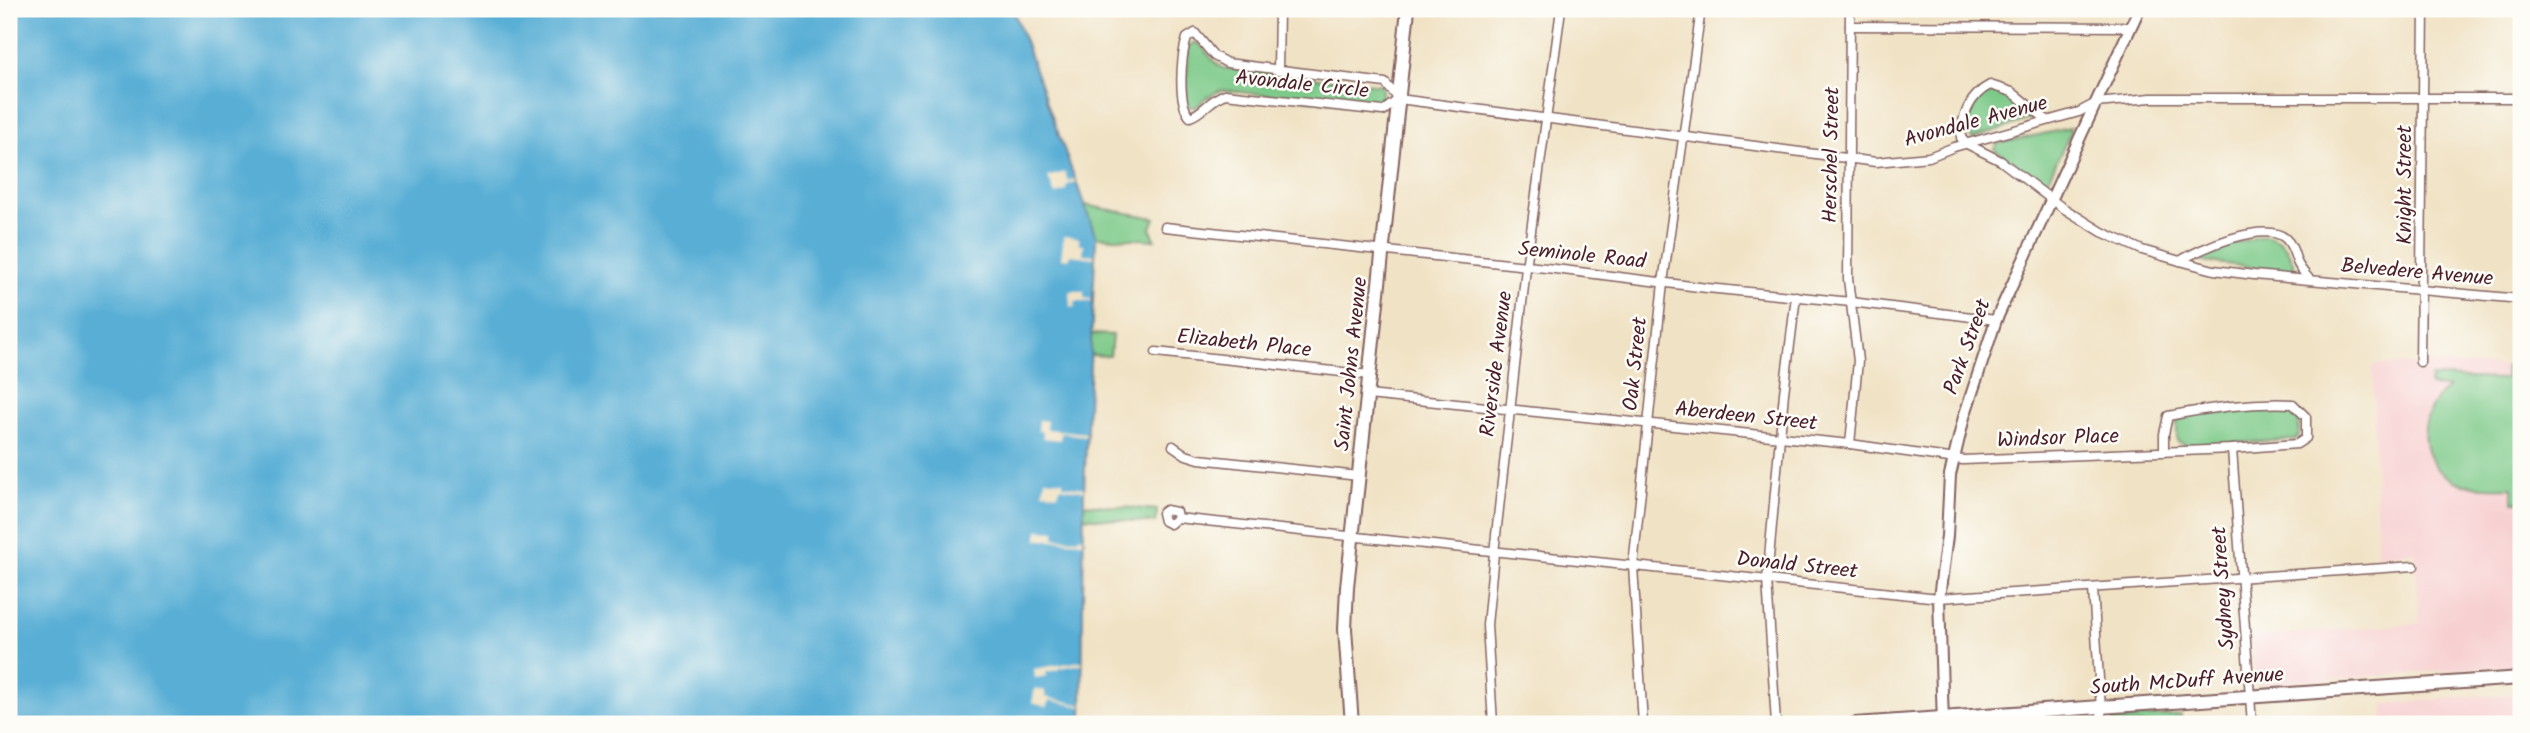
<svg xmlns="http://www.w3.org/2000/svg" width="2530" height="733" viewBox="0 0 2530 733" font-family="Kalam,sans-serif">
	<style>
		.built { fill: #f7cfd0 }
		.green { fill: #7bc988; stroke: #62745a; stroke-width: 2 }
		.water { fill: #58aed5; stroke: #516680; stroke-width: 2 }
		.pier { fill: #f0e2c4 }
		.lines { fill: none; stroke-linecap: round; stroke-linejoin: round }
		.minor-casing { stroke: #846361; stroke-width: 11 }
		.tertiary-casing { stroke: #846361; stroke-width: 14 }
		.secondary-casing { stroke: #846361; stroke-width: 16 }
		.minor { stroke: #fff; stroke-width: 8 }
		.tertiary { stroke: #fff; stroke-width: 10 }
		.secondary { stroke: #fff; stroke-width: 12 }
		.labels { text-anchor: middle; dominant-baseline: central; stroke-width: 5; stroke-linejoin: round; paint-order: stroke }
		.street-label { font-size: 21px; fill: #4a1f2b; stroke: #fdfcf7 }
	</style>
	<rect width="100%" height="100%" fill="#fdfcf7"/>
	<filter id="ink" filterUnits="userSpaceOnUse"><feTurbulence type="fractalNoise" baseFrequency=".0143" numOctaves="2"/><feDisplacementMap in="SourceGraphic" scale="14" xChannelSelector="R" yChannelSelector="G"/><feConvolveMatrix kernelMatrix="1 2 1 2 8 2 1 2 1" color-interpolation-filters="sRGB"/></filter>
	<filter id="wash" filterUnits="userSpaceOnUse"><feTurbulence type="fractalNoise" baseFrequency=".00686" numOctaves="4" result="noise"/><feDisplacementMap in="SourceGraphic" scale="28" xChannelSelector="R" yChannelSelector="G"/><feGaussianBlur stdDeviation="1.57" result="paint"/><feColorMatrix in="noise" values="0 0 0 0 0 0 0 0 0 0 0 0 0 0 0 0 0 1.4 0 .05"/><feComposite in="paint" operator="in"/></filter>
	<g filter="url(#wash)">
		<rect width="100%" height="100%" fill="#f0e2c4"/>
		<g class="built">
			<polygon points="2426,364 2521,366 2521,665 2255,685 2252,637 2419,623 2415,552 2377,555 2373,365"/>
			<polygon points="2521,693 2521,724 2384,724 2384,704"/>
		</g>
		<g class="green">
			<path d="M1196 42C1206 47 1208 59 1222 68L1382 85 1381 107 1221 90 1204 99 1197 107H1190L1186 102 1188 48 1191 44Z"/>
			<path d="M1995 90 2010 97 2036 117 1972 139 1966 131C1970 113 1976 94 1995 90Z"/>
			<polygon points="2070,128 2070,134 2048,179 2042,185 1994,149 1997,144"/>
			<polygon points="1084,205 1155,218 1151,228 1155,240 1096,237"/>
			<path d="M2265 235C2285 239 2291 253 2296 272L2199 261 2226 246Z"/>
			<polygon points="1090,334 1112,335 1110,356 1089,355"/>
			<path d="M2506 366H2521V502H2513V487C2495 487 2475 489 2458 482 2414 465 2416 414 2448 387L2430 386 2431 377 2505 379Z"/>
			<polygon points="2293,409 2299,416 2299,436 2294,440 2186,445 2177,441 2177,421 2186,414"/>
			<polygon points="1084,504 1157,510 1156,523 1083,517"/>
			<polygon points="2181,715 2181,724 2112,724 2112,718"/>
		</g>
		<polygon class="water" points="9,9 1013,9 1096,237 1084,491 1082,724 9,724"/>
		<g class="pier">
			<polygon points="1065,172 1068,181 1074,179 1075,182 1066,186 1067,190 1055,195 1048,177"/>
			<polygon points="1064,236 1079,238 1079,244 1084,244 1083,254 1094,255 1094,258 1070,255 1069,259 1061,258"/>
			<polygon points="1070,291 1084,291 1084,298 1091,299 1091,301 1075,301 1075,307 1070,307"/>
			<polygon points="1039,420 1047,421 1046,429 1086,433 1086,436 1061,433 1060,440 1043,438 1043,432 1038,431"/>
			<polygon points="1045,479 1063,481 1063,485 1084,488 1084,491 1060,487 1058,494 1043,492"/>
			<polygon points="1038,530 1055,531 1055,538 1078,539 1079,537 1083,537 1083,542 1038,539"/>
			<polygon points="1082,661 1082,664 1059,668 1059,670 1046,672 1047,676 1035,678 1034,669"/>
			<polygon points="1035,688 1045,691 1045,697 1082,705 1082,707 1049,700 1047,707 1032,703"/>
		</g>
	</g>
	<g filter="url(#ink)">
		<g class="lines">
			<defs>
				<g id="minor">
					<polyline points="1850,26 2130,27"/>
					<path d="M1195 33 1214 56 1227 63 1385 83 1399 99 1383 111 1225 94C1209 100 1204 112 1190 117 1177 103 1181 56 1187 38Z"/>
					<polyline points="1278,71 1279,9"/>
					<polyline points="1399,99 1876,162 1929,157 1954,147 2079,112 2096,103 2151,98 2521,98"/>
					<path d="M2047 120 2012 92 1990 85C1970 95 1961 117 1961 138L1967 144 2001 161 2060 206 2102 232 2142 250 2180 261 2214 270 2254 275 2521 299"/>
					<polyline points="1165,227 1555,269 1707,288 1851,302 1996,320"/>
					<path d="M2180 261C2200 248 2264 221 2285 238 2292 244 2294 253 2297 262 2300 269 2306 275 2310 280"/>
					<polyline points="1156,352 1370,375"/>
					<polyline points="2420,362 2424,9"/>
					<path d="M1368 395 1850 444 1963 460 2232 449 2297 444 2306 438V417L2293 404C2250 402 2210 408 2168 416L2164 434V452"/>
					<polyline points="1850,444 1858,361 1848,279 1850,9"/>
					<polyline points="1173,446 1186,455 1199,459 1359,476"/>
					<polyline points="2232,449 2252,724"/>
					<polyline points="1177,518 1176,512 1166,510 1162,513 1164,521 1170,524 1177,518 1939,598 2414,566"/>
					<polyline points="2093,589 2102,724"/>
					<polyline points="1493,724 1487,625 1494,553 1526,268 1561,9"/>
					<polyline points="1643,724 1633,566 1663,283 1701,9"/>
					<polyline points="1776,724 1767,580 1784,393 1796,296"/>
				</g>
				<polyline id="tertiary" points="1943,724 1939,598 1947,536 1950,475 1964,417 1996,320 2139,9"/>
				<g id="secondary">
					<polyline points="1352,724 1345,629 1347,587 1408,9"/>
					<polyline points="1855,724 2521,678"/>
				</g>
			</defs>
			<use href="#minor" class="minor-casing"/>
			<use href="#tertiary" class="tertiary-casing"/>
			<use href="#secondary" class="secondary-casing"/>
			<use href="#minor" class="minor"/>
			<use href="#tertiary" class="tertiary"/>
			<use href="#secondary" class="secondary"/>
		</g>
	</g>
	<g class="labels">
		<g class="street-label">
			<text transform="translate(1302 85) rotate(6)">Avondale Circle</text>
			<text transform="translate(1976 122) rotate(-15)">Avondale Avenue</text>
			<text transform="translate(1832 155) rotate(-89)">Herschel Street</text>
			<text transform="translate(2405 185) rotate(-90)">Knight Street</text>
			<text transform="translate(1582 256) rotate(6)">Seminole Road</text>
			<text transform="translate(2417 273) rotate(5)">Belvedere Avenue</text>
			<text transform="translate(1244 344) rotate(6)">Elizabeth Place</text>
			<text transform="translate(1968 347) rotate(-70)">Park Street</text>
			<text transform="translate(1352 364) rotate(-84)">Saint Johns Avenue</text>
			<text transform="translate(1497 364) rotate(-83)">Riverside Avenue</text>
			<text transform="translate(1636 364) rotate(-84)">Oak Street</text>
			<text transform="translate(1746 417) rotate(6)">Aberdeen Street</text>
			<text transform="translate(2058 439) rotate(-2)">Windsor Place</text>
			<text transform="translate(1797 566) rotate(6)">Donald Street</text>
			<text transform="translate(2224 588) rotate(-94)">Sydney Street</text>
			<text transform="translate(2187 682) rotate(-4)">South McDuff Avenue</text>
		</g>
	</g>
	<rect width="2530" height="733" fill="none" stroke="#fdfcf7" stroke-width="35"/>
</svg>
